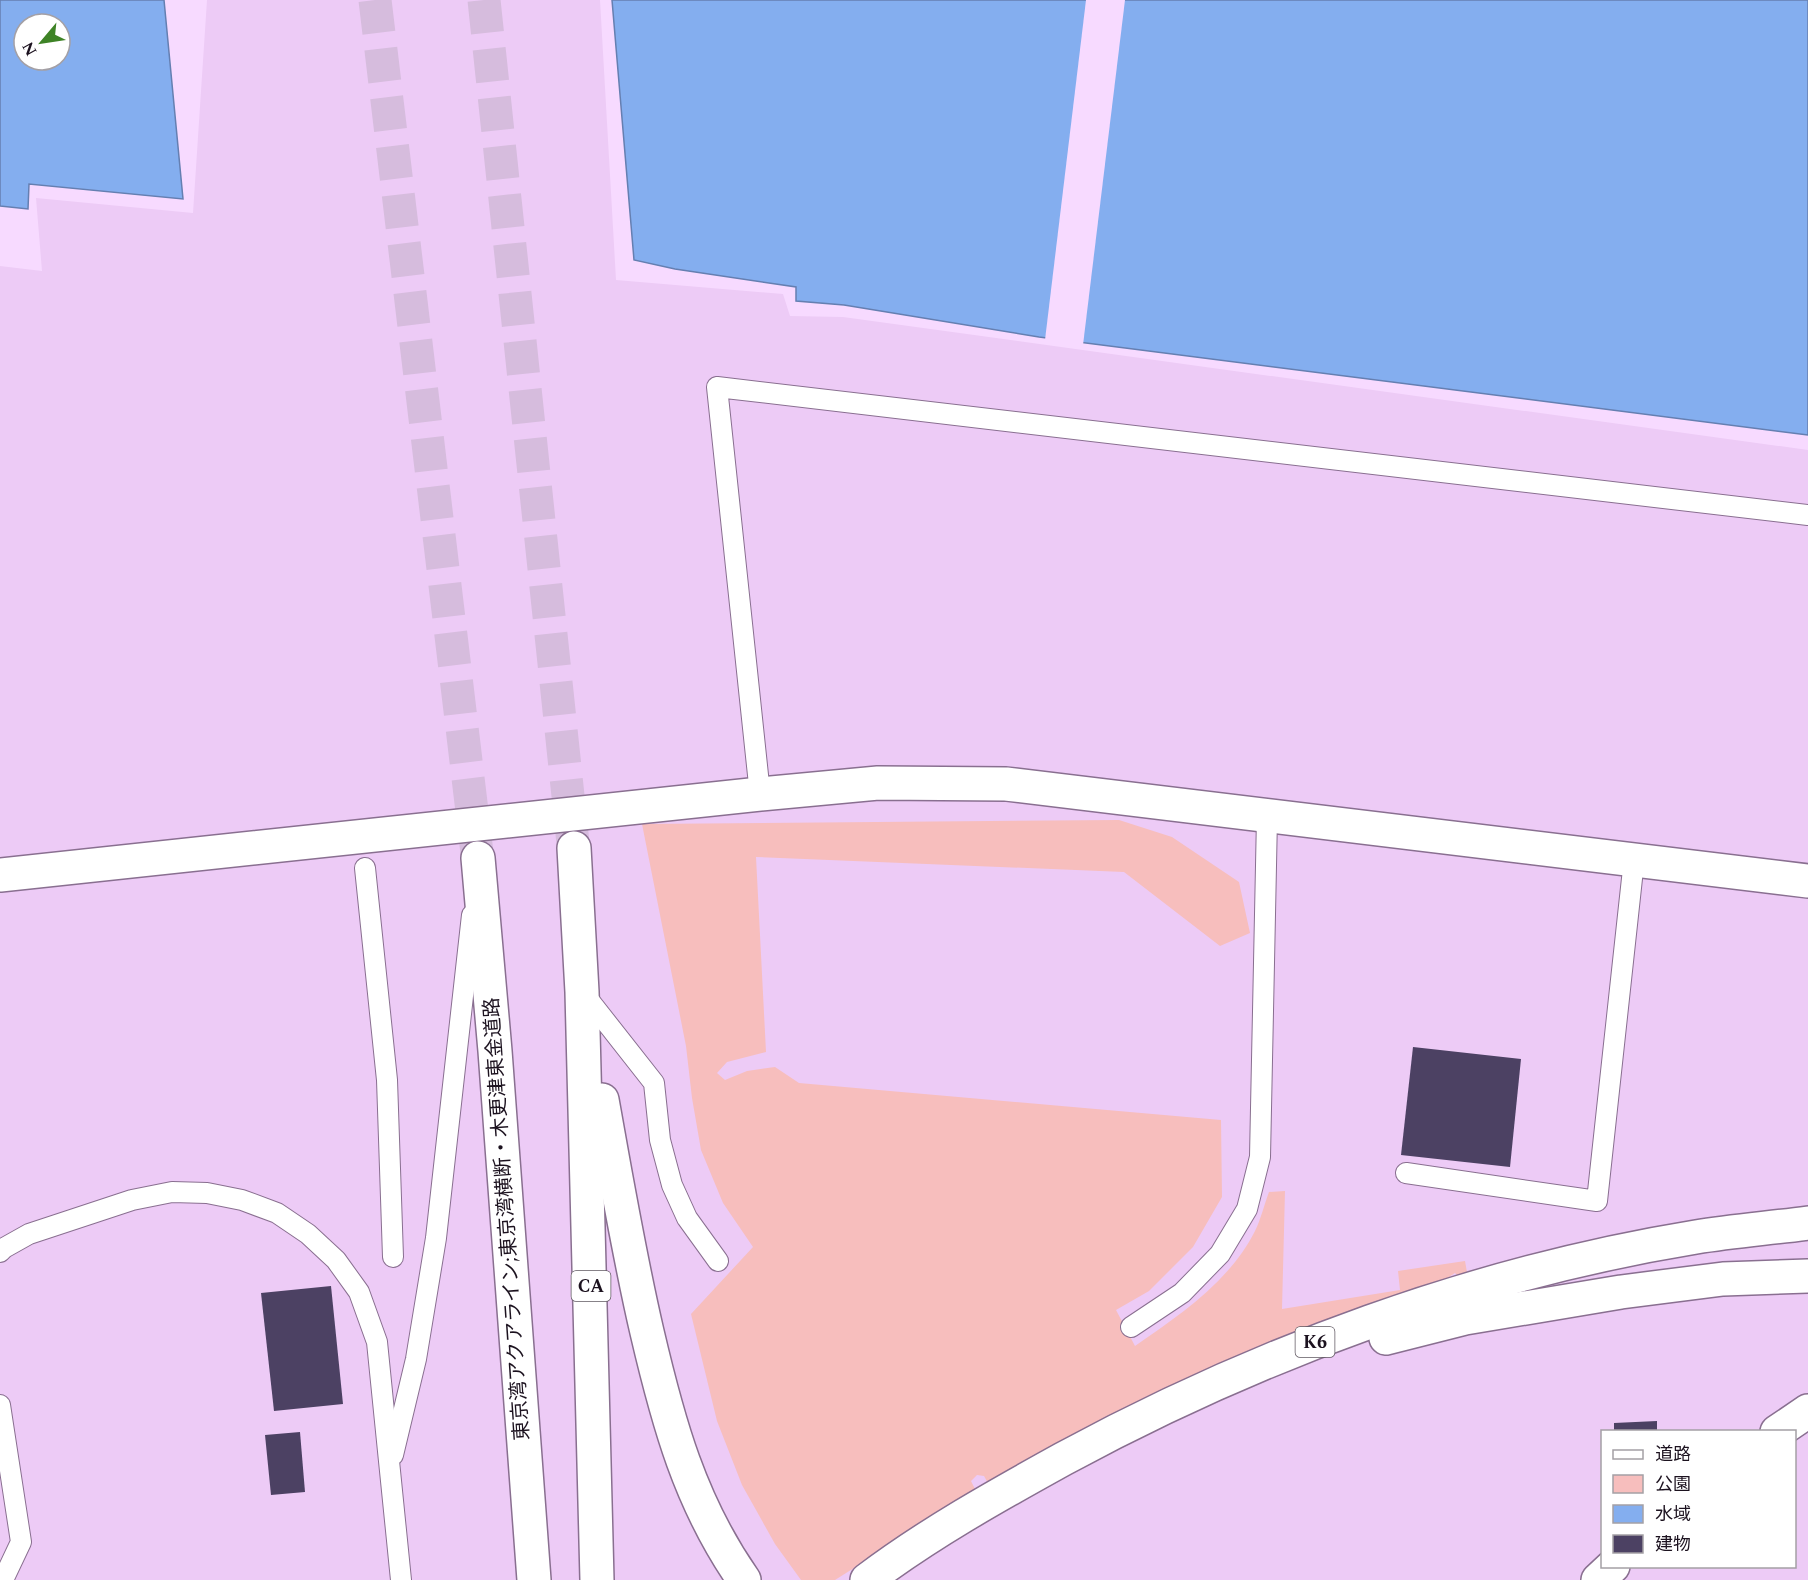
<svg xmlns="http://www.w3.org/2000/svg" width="1808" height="1580" viewBox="0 0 1808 1580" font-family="Spectral,'Noto Sans JP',serif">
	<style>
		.built { fill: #edcbf6; fill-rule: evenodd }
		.green { fill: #f7bebd }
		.water { fill: #84aeef; stroke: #657fb1; stroke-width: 1.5; fill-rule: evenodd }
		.pier { fill: #f7daff }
		.building { fill: #4c4163 }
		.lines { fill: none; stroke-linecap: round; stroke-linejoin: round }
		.highway-tunnel { stroke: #d6bcdd; stroke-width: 33; stroke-dasharray: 33 16; stroke-linecap: butt }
		.lane-casing { stroke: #896f90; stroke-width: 22 }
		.street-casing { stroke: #896f90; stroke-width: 36 }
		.highway-casing { stroke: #896f90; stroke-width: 36 }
		.lane { stroke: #fff; stroke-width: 20 }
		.street { stroke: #fff; stroke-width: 33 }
		.highway { stroke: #fff; stroke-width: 33 }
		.labels { text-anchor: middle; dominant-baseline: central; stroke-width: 6; stroke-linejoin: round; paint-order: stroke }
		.shield { fill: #fff; stroke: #605962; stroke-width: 1.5 }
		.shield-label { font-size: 18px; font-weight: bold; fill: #1c121f }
		.street-label { font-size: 20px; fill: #1c121f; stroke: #fff }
	</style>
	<rect width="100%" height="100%" fill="#f7daff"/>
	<path class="built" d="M207 0H600L616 280 783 294 790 316 843 317 1808 450V1580H0V266L42 271 36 198 193 213ZM1602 1432H1794V1566H1602Z"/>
	<path class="green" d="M1119 820 1172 837 1239 882 1250 933 1220 946 1124 872 756 857 766 1052 727 1062 717 1073 725 1080 747 1071 775 1067 799 1083 1221 1120 1222 1197 1193 1247 1149 1291 1116 1310 1135 1346C1180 1315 1230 1281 1255 1231 1261 1219 1264 1205 1269 1192L1285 1191 1282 1309 1400 1290 1398 1271 1465 1261 1468 1278 1462 1280 1455 1273 1449 1277 1450 1284 989 1485 984 1476 977 1475 971 1481 976 1491 835 1580H801L775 1544 742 1485 717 1421 691 1314 753 1247 723 1203 701 1150 692 1098 686 1046 642 824Z"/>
	<g class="water">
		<path d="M0 0H164L183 199 29 184 28 209 0 206ZM24 24H60V60H24Z"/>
		<polygon points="612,0 1808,0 1808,435 1039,337 844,305 796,301 796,287 675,269 634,260"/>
	</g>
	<polygon class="pier" points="1086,0 1125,0 1083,345 1045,340"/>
	<g class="building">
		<polygon points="1413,1047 1521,1059 1510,1167 1401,1155"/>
		<polygon points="331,1286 343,1404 274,1411 261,1293"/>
		<polygon points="1657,1421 1657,1432 1614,1432 1614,1423"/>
		<polygon points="300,1432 305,1492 271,1495 265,1435"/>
	</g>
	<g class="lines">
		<g class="highway-tunnel">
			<polyline points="375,0 477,853"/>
			<polyline points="484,0 573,843"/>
		</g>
		<defs>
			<g id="lane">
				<polyline points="760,794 717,387 1808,515"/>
				<polyline points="365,868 387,1080 393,1257"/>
				<polyline points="584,994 654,1083 660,1140 672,1185 687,1218 718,1261"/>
				<polyline points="1406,1173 1597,1201 1634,860"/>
				<polyline points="0,1252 4,1248 29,1234 132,1200 172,1192 207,1193 242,1200 277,1213 308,1234 336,1260 359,1292 377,1342 401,1580"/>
				<polyline points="1131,1327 1182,1293 1220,1254 1247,1209 1260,1157 1267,817"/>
				<polyline points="0,1405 21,1542 3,1580"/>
				<polyline points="393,1455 416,1359 436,1238 472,915"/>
			</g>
			<polyline id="street" points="0,875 760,794 878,783 1006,784 1808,881"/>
			<g id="highway">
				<polyline points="574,848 582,992 597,1580"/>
				<polyline points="478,858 495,1051 534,1580"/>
				<path d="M602 1100C616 1178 629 1255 647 1332 668 1422 690 1503 744 1580"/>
				<polyline points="1386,1338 1465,1318 1621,1292 1723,1279 1808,1276"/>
				<polyline points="1777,1432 1808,1411"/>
				<path d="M867 1580C928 1534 996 1496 1063 1459 1259 1353 1475 1273 1696 1237 1733 1231 1771 1228 1808 1223"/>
				<polyline points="1598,1580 1613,1566"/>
			</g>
		</defs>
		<use href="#lane" class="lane-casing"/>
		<use href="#street" class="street-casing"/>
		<use href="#highway" class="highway-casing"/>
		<use href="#lane" class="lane"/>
		<use href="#street" class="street"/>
		<use href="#highway" class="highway"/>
	</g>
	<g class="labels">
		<g class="shield">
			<rect x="571.5" y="1271" width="39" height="30" rx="4.5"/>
			<rect x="1295.5" y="1327" width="39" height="30" rx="4.5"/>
		</g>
		<g class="shield-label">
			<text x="591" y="1286">CA</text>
			<text x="1315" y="1342">K6</text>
		</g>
		<g class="street-label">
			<text transform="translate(507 1219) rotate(-94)">東京湾アクアライン;東京湾横断・木更津東金道路</text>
		</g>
	</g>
	<rect x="1601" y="1430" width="195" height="138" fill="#ffffff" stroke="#a4a0a5" stroke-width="1.5"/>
	<rect x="1613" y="1450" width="30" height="9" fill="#ffffff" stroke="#a4a0a5" stroke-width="1.5"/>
	<text x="1655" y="1460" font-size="18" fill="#1c121f">道路</text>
	<rect x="1613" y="1475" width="30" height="18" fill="#f7bebd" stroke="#a4a0a5" stroke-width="1.5"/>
	<text x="1655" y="1490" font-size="18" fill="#1c121f">公園</text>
	<rect x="1613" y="1505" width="30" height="18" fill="#84aeef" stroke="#a4a0a5" stroke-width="1.5"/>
	<text x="1655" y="1520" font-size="18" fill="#1c121f">水域</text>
	<rect x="1613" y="1535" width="30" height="18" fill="#4c4163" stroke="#a4a0a5" stroke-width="1.5"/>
	<text x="1655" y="1550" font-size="18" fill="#1c121f">建物</text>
	<g transform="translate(42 42) rotate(241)"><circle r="28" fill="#ffffff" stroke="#a4a0a5" stroke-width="1.5"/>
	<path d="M0-4.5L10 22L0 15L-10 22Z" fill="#3e8326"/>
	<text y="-9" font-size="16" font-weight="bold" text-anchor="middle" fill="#1c121f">N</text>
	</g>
</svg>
